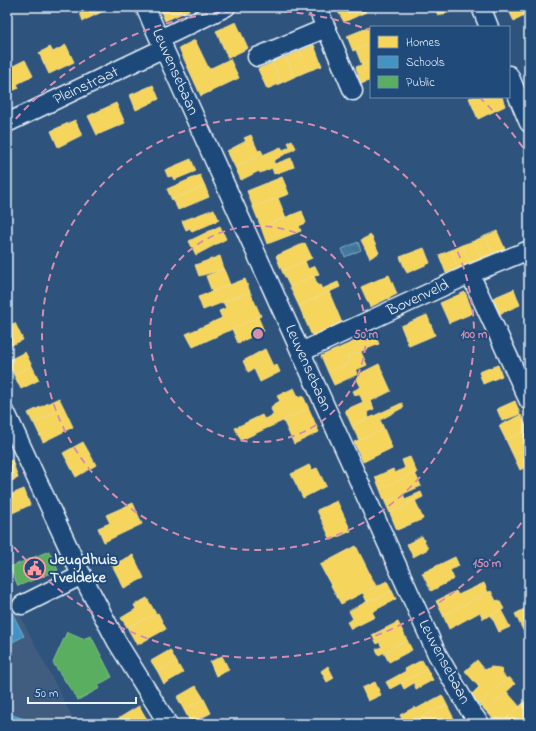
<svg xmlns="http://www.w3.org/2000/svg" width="536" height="731" viewBox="0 0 536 731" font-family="'Indie Flower',sans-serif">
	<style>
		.built { fill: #405d80 }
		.water { fill: url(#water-ripples); stroke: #85a9c3 }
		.homes { fill: #f6d55c; stroke: #f2dd8b }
		.schools { fill: #4393c3; stroke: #74afd3 }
		.public { fill: #5aae61; stroke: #85c28e }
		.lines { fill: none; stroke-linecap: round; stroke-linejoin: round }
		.minor-casing { stroke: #e8f1f8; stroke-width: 21 }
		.minor { stroke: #1f4a7a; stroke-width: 18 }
		.ring { fill: none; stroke: #d78fb1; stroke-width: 2; stroke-dasharray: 7 5 }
		.labels { text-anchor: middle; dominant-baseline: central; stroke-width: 4; stroke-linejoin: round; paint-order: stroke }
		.street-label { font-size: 16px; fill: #e8f1f8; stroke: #1f4a7a }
		.poi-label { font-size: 16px; font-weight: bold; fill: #e8f1f8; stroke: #1f4a7a; text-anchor: start }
		.centre { fill: #d78fb1; stroke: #1f4a7a; stroke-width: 2 }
		.ring-label { font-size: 12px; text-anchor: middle; font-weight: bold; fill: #d78fb1; stroke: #1f4a7a; stroke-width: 4; stroke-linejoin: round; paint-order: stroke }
	</style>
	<defs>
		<pattern id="water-ripples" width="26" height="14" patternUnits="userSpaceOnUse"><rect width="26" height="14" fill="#4379a0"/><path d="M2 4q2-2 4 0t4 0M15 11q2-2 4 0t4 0" fill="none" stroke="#446379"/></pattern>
	</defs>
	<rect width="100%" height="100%" fill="#2e537d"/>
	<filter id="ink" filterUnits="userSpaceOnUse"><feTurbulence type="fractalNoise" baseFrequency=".025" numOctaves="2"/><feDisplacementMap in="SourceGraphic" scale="8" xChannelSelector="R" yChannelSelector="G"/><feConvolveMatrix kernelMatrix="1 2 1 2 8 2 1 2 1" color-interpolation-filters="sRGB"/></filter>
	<g filter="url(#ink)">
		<polygon class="built" points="7,590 74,720 68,724 7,724"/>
		<polygon class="water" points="358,242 361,250 345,257 342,249"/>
		<g class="homes">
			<polygon points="86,7 112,7 83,21 79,10"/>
			<polygon points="159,7 188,7 189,10 165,21"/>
			<polygon points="338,7 364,7 366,12 344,22 336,8"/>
			<polygon points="435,7 465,7 438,16"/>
			<polygon points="507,7 526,7 529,14 514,21"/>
			<polygon points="236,22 248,48 228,58 216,31"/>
			<polygon points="372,26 371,43 353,51 347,36"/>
			<polygon points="195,40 209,69 230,59 239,78 201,96 179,48"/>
			<polygon points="371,43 371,61 362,65 356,50"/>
			<polygon points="66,45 74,62 49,74 39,53 50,47 53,52"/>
			<polygon points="314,45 322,66 308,71 300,51"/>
			<polygon points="300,51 308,71 294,77 286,57"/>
			<polygon points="286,57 294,77 281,83 272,62"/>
			<polygon points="25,60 33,76 17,84 19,88 12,91 7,81 7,69"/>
			<polygon points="371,61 371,80 361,84 356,67"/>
			<polygon points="272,63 281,83 267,89 258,69"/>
			<polygon points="153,85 159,99 136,110 130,95"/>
			<polygon points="472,97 502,97 505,106 478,119 469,98"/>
			<polygon points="116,103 125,123 97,135 88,116"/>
			<polygon points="75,120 82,135 58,147 51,131"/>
			<polygon points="251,135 258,151 261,150 263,154 235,167 227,151 246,141 244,138"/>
			<polygon points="292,140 296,148 273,161 275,164 291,158 294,167 274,174 272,168 260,173 259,171 241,180 235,167 281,147 283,150 290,147 288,142"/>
			<polygon points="191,159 196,171 174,180 172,176 168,177 165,170"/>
			<polygon points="200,175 205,186 172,200 167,189"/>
			<polygon points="282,177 289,194 253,207 247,191"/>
			<polygon points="205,186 209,197 178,210 173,199"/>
			<polygon points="278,198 286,218 261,227 253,207"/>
			<polygon points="214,209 219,220 192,232 190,228 186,230 182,221"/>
			<polygon points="302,211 306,223 299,226 301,231 267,244 261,227"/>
			<polygon points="220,226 226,239 196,255 189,241"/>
			<polygon points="497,231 505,249 493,254 485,236"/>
			<polygon points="371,235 379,253 370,258 361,240"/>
			<polygon points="485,236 493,254 481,259 474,241"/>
			<polygon points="474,241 481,259 470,263 462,245"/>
			<polygon points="305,243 312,258 282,271 276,256"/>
			<polygon points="462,245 470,263 458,268 451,250"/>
			<polygon points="424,248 430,263 407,273 400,257"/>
			<polygon points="451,250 458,268 446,273 439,255"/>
			<polygon points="220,256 224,269 199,276 195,265"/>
			<polygon points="305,261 308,269 315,266 319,274 290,287 282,271"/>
			<polygon points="529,263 529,278 523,265"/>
			<polygon points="224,269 230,285 212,292 206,276"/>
			<polygon points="389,275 397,294 370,307 361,287"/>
			<polygon points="314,276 318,286 320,285 322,289 338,282 340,287 299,306 290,287"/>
			<polygon points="245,279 250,292 203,310 198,297"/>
			<polygon points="514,289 520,305 499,314 493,298"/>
			<polygon points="250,292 261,316 193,347 186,334 222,318 219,311 226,308 223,302"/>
			<polygon points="329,292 342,323 312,336 299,306"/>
			<polygon points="465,292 473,313 449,323 440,303"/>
			<polygon points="427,315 435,335 409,346 401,326"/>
			<polygon points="258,317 264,331 238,343 232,329"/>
			<polygon points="15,323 23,340 7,347 7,326"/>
			<polygon points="374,333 379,344 347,357 350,363 328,372 321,356"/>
			<polygon points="265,349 273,366 277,365 280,372 260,382 254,369 248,372 243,361"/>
			<polygon points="25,352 32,366 14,375 7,361"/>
			<polygon points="361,352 367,365 356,370 358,374 334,385 328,372 350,363 347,357"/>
			<polygon points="379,364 391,391 371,401 374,409 367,412 369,418 352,426 345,410 363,402 360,395 355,395 353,391 361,387 356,378 360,376 361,373"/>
			<polygon points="498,365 502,376 483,384 479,372"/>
			<polygon points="32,366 39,380 21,389 14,375"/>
			<polygon points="294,388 299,398 303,396 309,409 241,440 235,428 262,415 264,419 274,415 271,409 273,405 280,401 277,396"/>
			<polygon points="59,398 64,408 33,423 28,413"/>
			<polygon points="515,401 520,414 502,421 497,409"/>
			<polygon points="402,403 404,407 380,420 384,429 359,440 352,426"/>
			<polygon points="64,408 73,427 43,442 34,423"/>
			<polygon points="309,409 319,432 294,444 283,420"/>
			<polygon points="521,415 528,430 506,440 499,426"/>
			<polygon points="384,429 392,448 363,462 354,442"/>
			<polygon points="528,430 529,447 513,455 506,440"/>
			<polygon points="83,442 96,465 76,477 63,453"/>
			<polygon points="529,447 529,465 520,470 513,455"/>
			<polygon points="410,457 417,473 380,489 375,477 393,469 395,473 405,468 402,460"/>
			<polygon points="12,460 18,478 7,483 7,462"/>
			<polygon points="309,465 312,470 317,468 326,486 303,498 291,474"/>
			<polygon points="415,473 421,486 385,502 380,489"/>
			<polygon points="24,489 30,505 8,515 7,496"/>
			<polygon points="421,492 423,497 390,513 385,502 403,494 405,499"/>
			<polygon points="415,500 423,519 397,530 390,513 408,505 408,503"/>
			<polygon points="337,501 351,531 331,540 317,510"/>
			<polygon points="133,503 142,524 104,542 98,528 110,523 106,515"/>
			<polygon points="422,536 428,549 413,557 407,544"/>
			<polygon points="356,546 376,586 341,604 320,565"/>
			<polygon points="133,555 144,578 124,588 112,565"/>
			<polygon points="455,557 459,566 450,570 454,579 431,591 422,573"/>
			<polygon points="387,581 392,591 375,600 374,598 367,602 363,593"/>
			<polygon points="484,583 488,592 443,615 436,601 456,591 458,595"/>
			<polygon points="392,591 396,599 372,612 375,617 351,629 347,622 353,619 349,611 374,598 375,600"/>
			<polygon points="491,591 496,601 499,600 504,609 483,619 480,612 449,629 443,615"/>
			<polygon points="147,598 156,614 127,627 121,618 136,609 134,605"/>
			<polygon points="526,608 529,614 529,632 525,634 515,614"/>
			<polygon points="501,610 510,627 499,632 491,615"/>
			<polygon points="158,613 166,629 137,645 127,627"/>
			<polygon points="398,622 407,640 379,655 376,649 382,647 379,642 377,644 372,635"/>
			<polygon points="407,640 412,650 389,662 384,653"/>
			<polygon points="170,650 176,661 158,672 151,661"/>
			<polygon points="222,656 229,670 216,676 210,662"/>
			<polygon points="422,660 427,669 390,689 386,682 406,671 405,669"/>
			<polygon points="477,660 485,670 491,667 500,668 503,670 501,672 507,679 479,704 471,695 479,687 465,671"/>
			<polygon points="176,661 183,673 164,684 158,672"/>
			<polygon points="328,666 334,678 327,682 321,671"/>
			<polygon points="427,669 433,680 416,689 414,683 404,689 401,683"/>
			<polygon points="509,677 515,684 486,711 479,704"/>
			<polygon points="375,682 381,695 368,701 362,688"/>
			<polygon points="196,686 204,699 184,710 177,697"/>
			<polygon points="507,692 520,707 500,724 498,724 486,711"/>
			<polygon points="442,695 447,705 408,724 405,724 400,715 415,707 416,709"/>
			<polygon points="529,698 529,716 520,724 500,724"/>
			<polygon points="204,699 211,713 191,723 184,710"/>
			<polygon points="447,705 452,715 434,724 432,721 425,724 408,724"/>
			<polygon points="139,706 148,721 143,724 119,724 116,720"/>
			<polygon points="452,715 456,724 434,724"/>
		</g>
		<g class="schools">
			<polygon points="8,605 24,636 7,645 7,606"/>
			<polygon points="7,713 38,724 7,724"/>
		</g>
		<g class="public">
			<polygon points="49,551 58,570 18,586 10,567"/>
			<polygon points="67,632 82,639 91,636 112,677 98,685 100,688 78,700 53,663"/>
		</g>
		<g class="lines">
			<defs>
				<g id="minor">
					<polyline points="145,7 437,654 469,709 480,724"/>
					<polyline points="317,7 353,91"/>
					<polyline points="481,7 489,27"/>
					<polyline points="160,39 226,7"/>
					<polyline points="257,57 326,28"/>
					<polyline points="509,75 529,123"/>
					<polyline points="7,123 164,48"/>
					<polyline points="470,274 529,401"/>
					<polyline points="301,352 470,274 529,250"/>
					<polyline points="7,415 77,566 117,642 168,724"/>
					<polyline points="22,605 82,575"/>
				</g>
			</defs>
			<use href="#minor" class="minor-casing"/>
			<use href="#minor" class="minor"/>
		</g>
	</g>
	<g class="ring">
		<circle cx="258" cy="334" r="108"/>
		<circle cx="258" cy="334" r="216"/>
		<path d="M528 513A324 324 0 0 1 8 540M8 128A324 324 0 0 1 369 30M479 97A324 324 0 0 1 528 155"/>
	</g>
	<defs>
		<symbol id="civic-ring" viewBox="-11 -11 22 22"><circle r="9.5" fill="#1f4a7a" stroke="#ff9aa2" stroke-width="1.5"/><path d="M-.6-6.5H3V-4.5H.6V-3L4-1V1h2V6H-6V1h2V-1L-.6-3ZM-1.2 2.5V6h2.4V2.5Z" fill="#ff9aa2"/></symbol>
	</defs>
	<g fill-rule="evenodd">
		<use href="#civic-ring" x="22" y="556" width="25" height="25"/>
	</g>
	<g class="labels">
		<g class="street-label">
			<text transform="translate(175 72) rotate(66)">Leuvensebaan</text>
			<text transform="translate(86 86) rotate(-25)">Pleinstraat</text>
			<text transform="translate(418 298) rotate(-25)">Bovenveld</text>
			<text transform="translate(308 368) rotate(66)">Leuvensebaan</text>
			<text transform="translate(444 662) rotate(62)">Leuvensebaan</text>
		</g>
		<g class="poi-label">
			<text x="50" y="560">Jeugdhuis<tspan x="50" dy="18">Tveldeke</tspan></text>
		</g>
	</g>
	<circle cx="258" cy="334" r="6" class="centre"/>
	<g class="ring-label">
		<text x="366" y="338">50 m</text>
		<text x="474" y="338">100 m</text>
		<text x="487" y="567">150 m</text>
	</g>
	<rect width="536" height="731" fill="none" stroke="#1f4a7a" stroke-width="24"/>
	<rect x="12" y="12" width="512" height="707" fill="none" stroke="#e8f1f8" stroke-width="1.5" filter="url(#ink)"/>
	<rect x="370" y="26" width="140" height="72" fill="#1f4a7a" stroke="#6f8dac"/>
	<rect x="378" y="36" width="20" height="12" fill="#f6d55c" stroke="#6f8dac"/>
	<text x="406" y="46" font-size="12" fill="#e8f1f8">Homes</text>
	<rect x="378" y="56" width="20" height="12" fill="#4393c3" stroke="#6f8dac"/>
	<text x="406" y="66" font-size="12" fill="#e8f1f8">Schools</text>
	<rect x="378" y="76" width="20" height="12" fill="#5aae61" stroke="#6f8dac"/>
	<text x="406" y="86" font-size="12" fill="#e8f1f8">Public</text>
	<path d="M28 697v6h108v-6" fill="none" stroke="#e8f1f8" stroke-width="2"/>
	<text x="34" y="697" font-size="12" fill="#e8f1f8" stroke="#1f4a7a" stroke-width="3" paint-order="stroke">50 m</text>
</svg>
